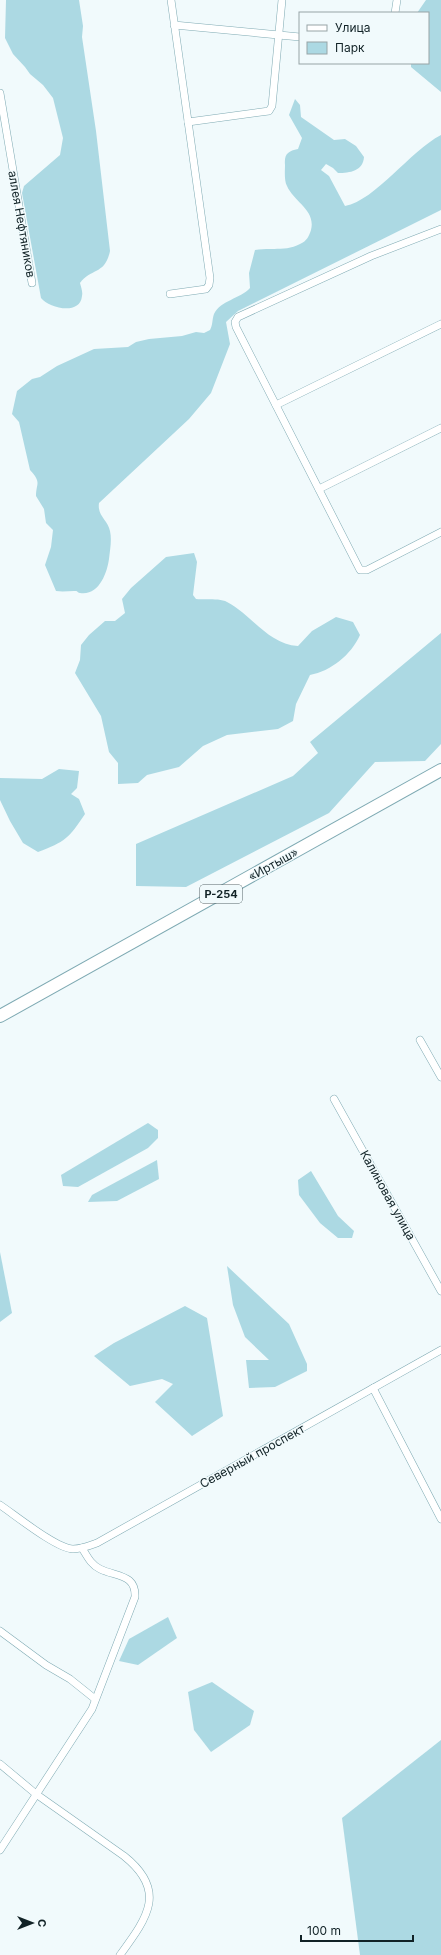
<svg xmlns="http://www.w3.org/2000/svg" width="441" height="1955" viewBox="0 0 441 1955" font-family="Inter,sans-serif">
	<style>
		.green { fill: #acd9e3 }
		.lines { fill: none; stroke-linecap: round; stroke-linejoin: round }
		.minor-casing { stroke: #7faab3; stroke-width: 8 }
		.trunk-casing { stroke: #7faab3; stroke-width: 14 }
		.minor { stroke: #fff; stroke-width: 7 }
		.trunk { stroke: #fff; stroke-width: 12 }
		.labels { text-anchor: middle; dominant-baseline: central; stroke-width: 3; stroke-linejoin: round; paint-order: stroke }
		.shield { fill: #f1fafc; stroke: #546366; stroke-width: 1 }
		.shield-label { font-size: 11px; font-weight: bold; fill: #112226 }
		.street-label { font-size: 12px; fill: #112226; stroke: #f1fafc }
	</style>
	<rect width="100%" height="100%" fill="#f1fafc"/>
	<g class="green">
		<path d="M6 0H79L83 26 82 37 96 131 110 251C105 275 91 268 80 283 81 287 83 292 82 296 80 316 49 308 41 298L22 193 24 186 60 155 63 138 53 98 43 85 30 74 25 67 13 54 5 38Z"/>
		<polygon points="426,0 441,0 441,92 411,67 411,63 428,63 428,13 417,13"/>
		<path d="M295 99 300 105 301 117 334 140 345 139 356 146 364 157C363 171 350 173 338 173L333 168 326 164 321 170 329 176 345 206C376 200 410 151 441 135V210L238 311 226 322 230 344 211 393 189 419 99 503C97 516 108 520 110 531 112 540 110 550 109 559 107 573 99 596 80 593 76 592 79 591 74 591 68 591 63 592 56 591L45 565 51 547 53 530 46 523 44 509 36 496C36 483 42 483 30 470L19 422 12 414 17 391 32 379 40 377 57 366 94 349 128 347 136 342 149 339 182 336 196 332 204 333 210 330C213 325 212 319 214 314 221 300 240 299 250 288L249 273 255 250C270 247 285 252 300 244 307 241 309 236 311 230 316 210 294 202 287 186 284 181 285 171 285 165 284 154 288 151 298 149L302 138 289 115Z"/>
		<path d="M194 553 197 562 193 595 196 599C205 600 220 598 227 602 253 616 268 644 298 646L312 631 336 617 353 622 360 635C351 655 331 671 310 675L296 704 293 721 278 729 227 735 203 746 179 767 147 775 138 783 118 784V763L109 752 101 716 75 673 80 660 81 645 89 635 105 621H115L125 613 122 599 131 588 166 557Z"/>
		<polygon points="441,633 441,744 425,761 375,762 329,813 186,887 136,886 136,844 293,776 318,753 310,742"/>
		<path d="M59 769 79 771 77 788 71 794 79 799 85 814C69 838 65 842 38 852L23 843 10 821 0 800V778L42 779Z"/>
		<polygon points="148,1123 158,1130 158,1138 148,1148 78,1187 63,1186 61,1175"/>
		<polygon points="157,1160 159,1179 117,1201 88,1202 92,1195"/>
		<polygon points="311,1171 338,1216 354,1231 352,1238 338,1238 320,1223 299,1195 298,1180"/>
		<polygon points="0,1252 12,1313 0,1322"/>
		<polygon points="227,1266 289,1324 307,1364 307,1371 275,1387 249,1388 246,1360 269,1360 245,1337 233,1305"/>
		<polygon points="185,1306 207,1318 223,1416 192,1436 155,1402 173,1384 162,1379 130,1386 94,1356 114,1343"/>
		<polygon points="168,1617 177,1638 138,1665 119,1661 129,1639"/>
		<polygon points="212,1682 254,1711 250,1725 211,1752 194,1730 188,1692"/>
		<polygon points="441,1740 441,1955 360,1955 342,1818"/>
	</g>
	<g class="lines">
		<defs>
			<g id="minor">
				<polyline points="395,13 397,0"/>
				<polyline points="174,25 300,37"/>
				<polyline points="0,93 32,283"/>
				<polyline points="188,122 269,111 272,106 282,0"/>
				<polyline points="441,229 371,256 238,317 235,322 236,327 360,570 367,570 441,532"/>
				<polyline points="170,294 206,289 209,285 210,278 171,0"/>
				<polyline points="276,405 441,324"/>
				<polyline points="319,489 441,428"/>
				<polyline points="420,1040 441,1077"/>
				<polyline points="334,1099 441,1291"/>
				<polyline points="373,1388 441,1519"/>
				<path d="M0 1505C15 1515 57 1549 73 1549 82 1549 89 1546 97 1543L441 1350"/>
				<polyline points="0,1631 46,1665 70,1679 95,1699"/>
				<path d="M0 1764 36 1794 124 1856C168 1891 147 1918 120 1955"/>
				<path d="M0 1850 92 1709 135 1597C136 1574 117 1577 100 1569 91 1565 87 1556 82 1548"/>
			</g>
			<polyline id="trunk" points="0,1016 441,770"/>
		</defs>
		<use href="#minor" class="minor-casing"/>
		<use href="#trunk" class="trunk-casing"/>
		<use href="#minor" class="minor"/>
		<use href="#trunk" class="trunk"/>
	</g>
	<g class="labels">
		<rect class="shield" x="200" y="885" width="42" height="18" rx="3"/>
		<g class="shield-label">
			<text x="221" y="894">Р-254</text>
		</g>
		<g class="street-label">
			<text transform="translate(22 224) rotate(80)">аллея Нефтяников</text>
			<text transform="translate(273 864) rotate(-29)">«Иртыш»</text>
			<text transform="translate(388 1195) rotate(61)">Калиновая улица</text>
			<text transform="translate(252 1456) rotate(-29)">Северный проспект</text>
		</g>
	</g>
	<rect x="299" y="12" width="130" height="52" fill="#f1fafc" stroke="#97a4a6"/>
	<rect x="307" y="25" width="20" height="6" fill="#ffffff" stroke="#97a4a6"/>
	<text x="335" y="32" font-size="12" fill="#112226">Улица</text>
	<rect x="307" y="42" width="20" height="12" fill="#acd9e3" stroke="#97a4a6"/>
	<text x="335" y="52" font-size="12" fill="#112226">Парк</text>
	<g transform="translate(32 1923) rotate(90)" stroke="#f1fafc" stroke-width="3" paint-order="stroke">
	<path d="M0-3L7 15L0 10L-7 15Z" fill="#112226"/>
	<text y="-6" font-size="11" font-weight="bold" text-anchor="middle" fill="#112226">С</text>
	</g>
	<path d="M301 1935v6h112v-6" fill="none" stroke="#112226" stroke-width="2"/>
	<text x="307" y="1935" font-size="12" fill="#112226" stroke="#f1fafc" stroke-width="3" paint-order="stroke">100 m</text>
</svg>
